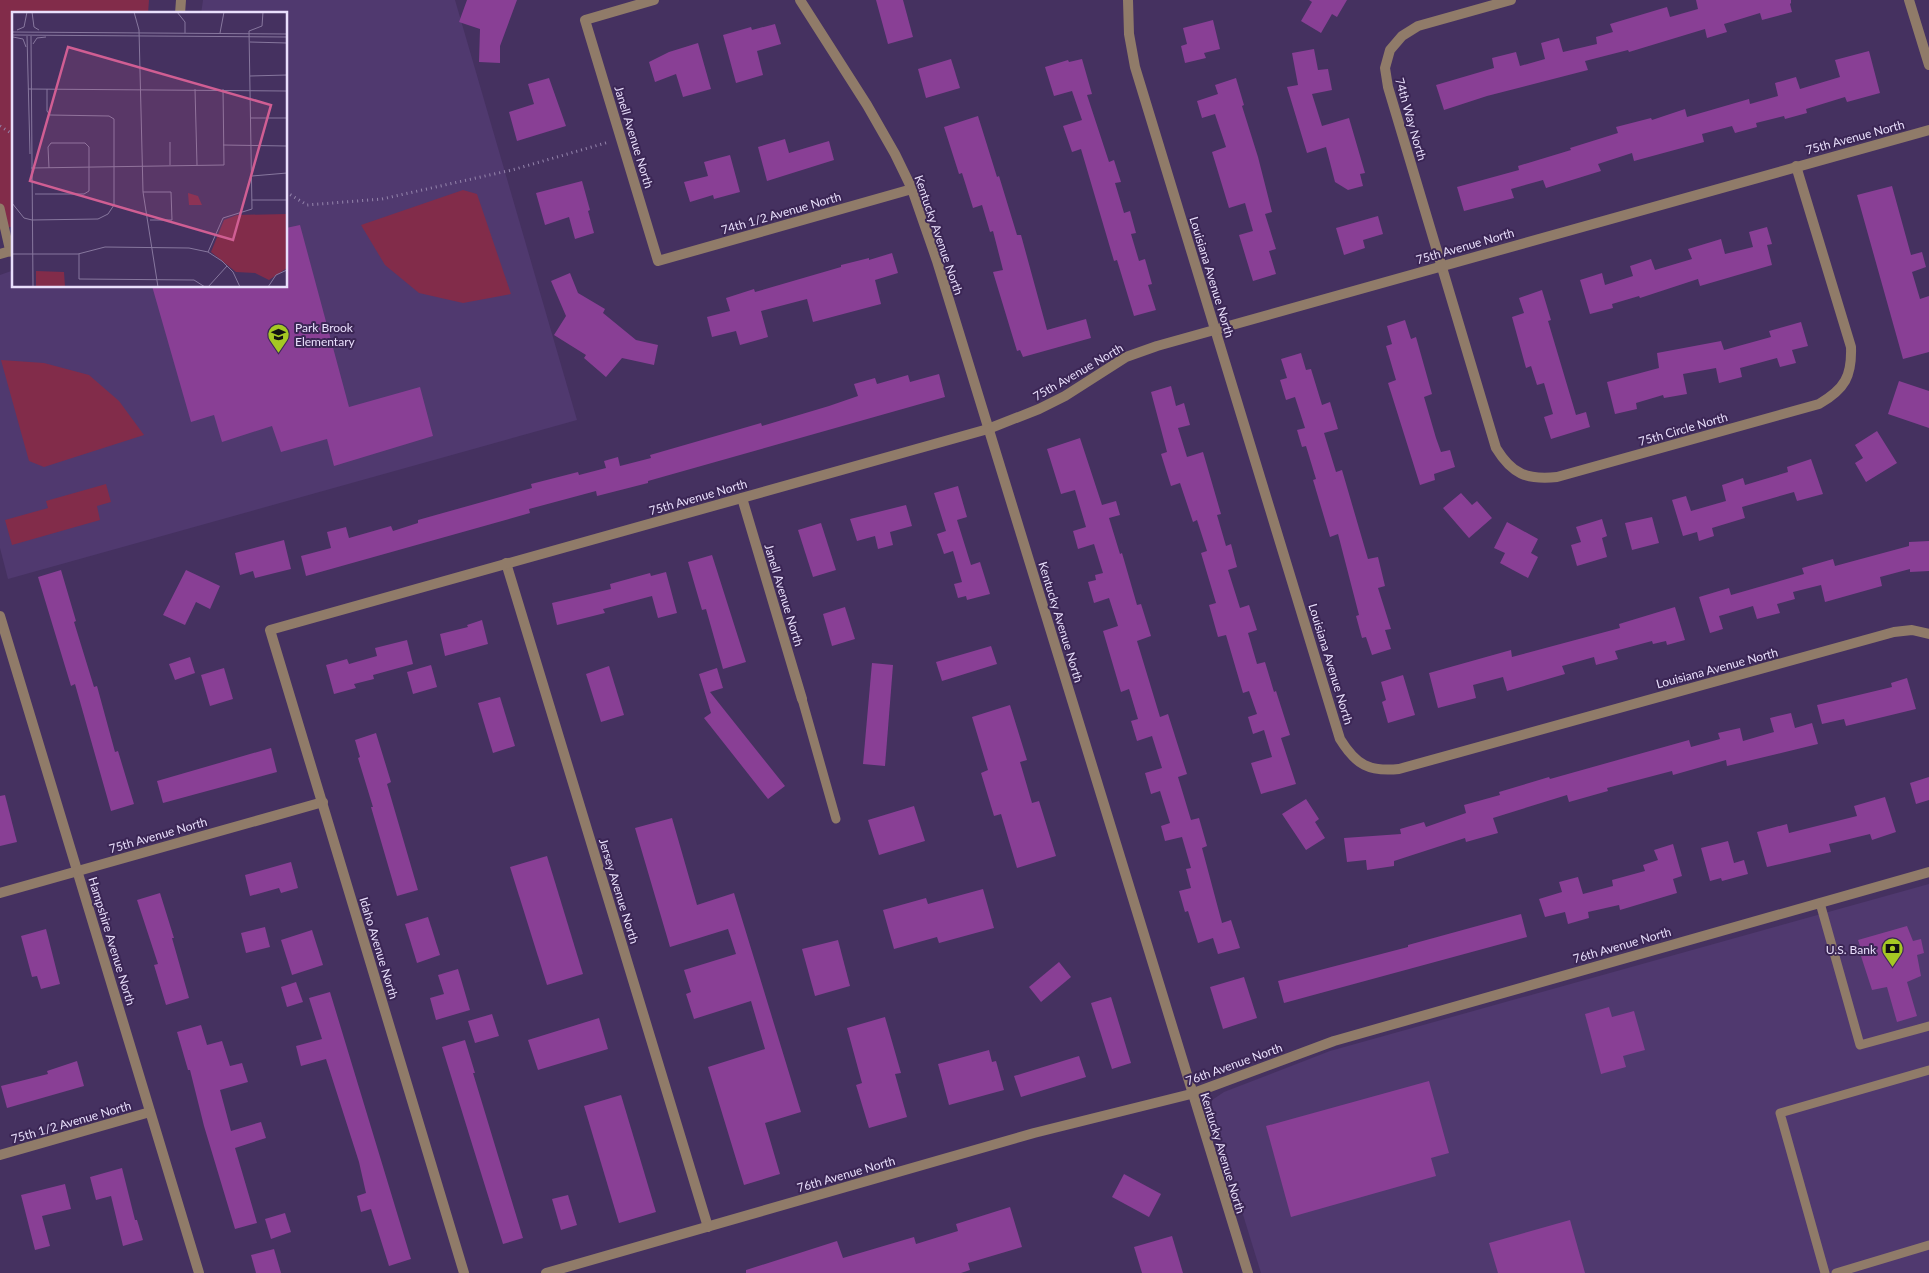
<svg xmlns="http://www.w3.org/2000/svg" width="1929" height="1273" viewBox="0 0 1929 1273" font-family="Lato,sans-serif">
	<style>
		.built { fill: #50396f }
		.green { fill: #822c4a }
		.building { fill: #893f95 }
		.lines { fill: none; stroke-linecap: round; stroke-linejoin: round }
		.path { stroke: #9585ac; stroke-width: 3; stroke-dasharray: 1 4; stroke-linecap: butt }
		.service { stroke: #907b69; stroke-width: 9 }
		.minor { stroke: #907b69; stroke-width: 10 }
		.tertiary { stroke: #907b69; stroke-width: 10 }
		.labels { text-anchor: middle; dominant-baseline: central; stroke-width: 4; stroke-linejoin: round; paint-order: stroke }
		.street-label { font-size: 12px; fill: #e9dffc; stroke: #3b2655 }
		.poi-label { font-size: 12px; fill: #e9dffc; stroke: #3b2655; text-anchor: start }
		.inset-road { fill: none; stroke: #87779e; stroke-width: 1 }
		.view { fill: #d05e93; fill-opacity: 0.15; stroke: #d05e93; stroke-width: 2.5 }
		.inset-edge { fill: none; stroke: #e9dffc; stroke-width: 2.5 }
	</style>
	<rect width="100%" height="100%" fill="#453160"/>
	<g class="built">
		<polygon points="203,0 455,0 577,420 8,579 0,548 0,275 14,270 14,286 286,286 286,14 201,14"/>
		<polygon points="1929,884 1929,1273 1261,1273 1212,1114 1212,1100 1224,1092 1330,1051"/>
	</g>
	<g class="green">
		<polygon points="0,0 149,0 148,14 14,14 14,226 0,230"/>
		<polygon points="463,190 477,194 511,294 463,303 419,293 385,265 361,225"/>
		<polygon points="1,360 44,363 89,375 119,401 144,435 44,467 29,461"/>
		<polygon points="106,484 111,502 97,506 100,520 12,545 5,520 48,508 46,501"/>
	</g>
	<g class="building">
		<polygon points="467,0 517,0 500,46 500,63 479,62 480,29 459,22"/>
		<polygon points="876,0 903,0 913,37 888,44"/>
		<polygon points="1309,0 1347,0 1337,17 1332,14 1321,33 1301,21 1312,2"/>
		<polygon points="1696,0 1791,0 1791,3 1790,4 1792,12 1762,20 1760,13 1724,24 1727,32 1707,38 1705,29 1629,52 1628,50 1585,61 1588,70 1487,96 1444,110 1436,85 1494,68 1492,58 1516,52 1520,66 1545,59 1541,43 1559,38 1563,52 1597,44 1596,37 1613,32 1610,24 1667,7 1670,17 1698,9"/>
		<polygon points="1213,20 1220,49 1204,53 1206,58 1185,63 1181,46 1187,44 1183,28"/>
		<polygon points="775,24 781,44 757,51 763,75 736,83 723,35 751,27 752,30"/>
		<polygon points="698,43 711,89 683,97 676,74 655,82 649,62 669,52"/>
		<polygon points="1314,49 1318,70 1328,69 1332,90 1312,94 1322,126 1349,118 1365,173 1360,174 1363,186 1348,190 1335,182 1326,147 1307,153 1287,87 1298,85 1292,53"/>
		<polygon points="1869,51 1880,93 1847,102 1845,97 1806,109 1807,113 1785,119 1784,116 1756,123 1757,127 1735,133 1732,126 1702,134 1704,142 1634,161 1632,153 1598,164 1601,171 1546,188 1543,180 1511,189 1514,198 1464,211 1457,187 1519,170 1518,166 1571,150 1570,148 1618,133 1616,127 1651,118 1652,120 1685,109 1687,117 1749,99 1750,104 1778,96 1775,83 1796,77 1800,89 1840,77 1835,60"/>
		<polygon points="951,59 960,88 926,98 918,69"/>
		<polygon points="1082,59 1092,94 1087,95 1109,162 1114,160 1121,182 1115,183 1124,213 1130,211 1136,233 1131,234 1139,261 1145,259 1152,284 1148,285 1156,310 1134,316 1117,260 1114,261 1081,149 1072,152 1063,126 1082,120 1072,91 1054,96 1045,67 1068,60 1069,62"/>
		<polygon points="549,78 566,126 517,141 509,112 534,104 528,84"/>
		<polygon points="1236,78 1244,105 1242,106 1258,157 1272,212 1265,214 1276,249 1269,251 1276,274 1253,281 1239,235 1253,231 1245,203 1229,208 1212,152 1226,147 1215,114 1202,118 1197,101 1218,94 1215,85"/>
		<polygon points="978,116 997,177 999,176 1017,235 1021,235 1047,330 1086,319 1091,338 1023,357 1020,350 1017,351 993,272 1003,270 993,231 990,232 982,205 973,208 962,173 959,174 944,127"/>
		<polygon points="785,139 789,153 829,141 834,160 767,181 758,147"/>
		<polygon points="730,155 740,192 714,199 713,195 690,202 684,182 708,176 704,162"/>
		<polygon points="582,181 590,210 588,211 594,233 575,239 569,217 545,225 536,193"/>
		<polygon points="1892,186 1911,255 1922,252 1926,267 1912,272 1920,299 1929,296 1929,352 1903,359 1857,195"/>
		<polygon points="1378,216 1383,234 1363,240 1365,248 1344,255 1336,228"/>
		<polygon points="300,225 349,407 420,387 433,436 334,466 327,439 281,452 272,426 222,442 214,415 191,422 152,286 286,286 286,228"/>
		<polygon points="1767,227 1772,244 1767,245 1772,265 1700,286 1698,279 1640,298 1639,296 1612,304 1613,308 1590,314 1580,280 1602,273 1605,285 1633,276 1630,266 1651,259 1655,270 1692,259 1688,249 1721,239 1725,254 1753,247 1749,232"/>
		<polygon points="892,253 898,273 875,280 881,304 813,322 807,299 761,311 768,337 740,345 736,331 712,337 707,317 730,311 726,298 754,289 755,292 841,267 841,265 869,258 869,260"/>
		<polygon points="570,273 578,293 605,309 603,313 636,340 658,345 654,365 622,358 606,377 584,358 586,355 554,335 566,316 551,281"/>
		<polygon points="1542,290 1551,320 1548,321 1576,415 1586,412 1590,427 1551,439 1544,417 1553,414 1544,383 1537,385 1531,366 1526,368 1512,317 1524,313 1519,298"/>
		<polygon points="1405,320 1411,339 1416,337 1432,394 1424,397 1436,438 1441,452 1450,450 1455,467 1434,474 1435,480 1420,485 1388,383 1396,380 1386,346 1392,344 1387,326"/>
		<polygon points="1801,322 1808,346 1792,350 1796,363 1780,367 1777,358 1740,368 1742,377 1719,383 1716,368 1683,374 1687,394 1664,398 1663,395 1636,403 1637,409 1615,414 1607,382 1659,368 1657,353 1721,341 1724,350 1771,337 1769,331"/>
		<polygon points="1301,353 1306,370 1311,369 1322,405 1330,402 1338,429 1324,433 1336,472 1342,470 1368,559 1378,557 1385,586 1378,588 1391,629 1385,630 1391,649 1372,655 1366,637 1362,638 1356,616 1359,615 1338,534 1330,537 1313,480 1316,479 1306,446 1302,447 1297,430 1305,428 1295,397 1286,400 1280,380 1287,378 1281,359"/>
		<polygon points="939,374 945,397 648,481 648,483 597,496 596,491 529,509 530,513 306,576 301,556 331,548 327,532 346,527 349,538 391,526 393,531 418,523 418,520 532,488 531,484 578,472 579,475 606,468 604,461 618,457 620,466 651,458 650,455 761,423 762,426 829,406 858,396 854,384 875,378 877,384 908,375 910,382"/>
		<polygon points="1899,381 1929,391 1929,428 1888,414"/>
		<polygon points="1171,386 1176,406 1184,403 1190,425 1178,428 1187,457 1203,452 1221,514 1217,515 1226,546 1231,544 1237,567 1228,570 1240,608 1249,605 1257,630 1248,633 1257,664 1265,662 1274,692 1276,691 1290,735 1281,738 1296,784 1261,794 1251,763 1272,757 1264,730 1253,734 1248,717 1257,714 1249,691 1243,693 1226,635 1218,637 1209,605 1216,603 1201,553 1207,551 1197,520 1193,522 1180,483 1171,486 1161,454 1167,452 1151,392"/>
		<polygon points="1877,431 1897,463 1866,482 1855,463 1863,458 1855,445"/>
		<polygon points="1080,438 1102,505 1116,501 1120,515 1109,518 1120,554 1122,553 1137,605 1141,604 1151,636 1137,641 1160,717 1168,714 1187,774 1178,777 1191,820 1199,818 1207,846 1202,848 1222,923 1231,920 1240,948 1218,954 1213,938 1198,943 1188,911 1185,912 1179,891 1191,888 1186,869 1191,868 1182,837 1165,841 1161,826 1170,823 1160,791 1151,794 1145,773 1162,768 1152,736 1137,741 1131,721 1138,719 1129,689 1121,692 1103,631 1118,626 1109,598 1094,603 1088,582 1096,580 1095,575 1103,573 1094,544 1078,549 1073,531 1086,527 1075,490 1061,494 1047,449"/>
		<polygon points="1811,459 1823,494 1797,501 1794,492 1742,507 1745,518 1712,528 1714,536 1699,541 1697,532 1683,536 1672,500 1686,496 1691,511 1726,501 1722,485 1743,478 1745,485 1788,472 1787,467"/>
		<polygon points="958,486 967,517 957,520 971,565 980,562 990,594 967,600 966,596 958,598 954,584 962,582 953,551 944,554 937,534 946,531 934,493"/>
		<polygon points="1461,493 1472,505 1477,501 1492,518 1469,538 1443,508"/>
		<polygon points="906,505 912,526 890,532 893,545 878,549 875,536 857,541 850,519"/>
		<polygon points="1652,517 1659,543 1632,550 1625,523"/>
		<polygon points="1602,519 1607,536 1602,538 1607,557 1577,566 1571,545 1581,542 1576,527"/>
		<polygon points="1507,522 1538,539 1531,553 1538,557 1528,578 1500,563 1505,553 1494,548"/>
		<polygon points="821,523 836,570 813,577 798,530"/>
		<polygon points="284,540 291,569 255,578 253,571 240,575 235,553"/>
		<polygon points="1929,541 1929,571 1910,572 1910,569 1880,577 1882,586 1825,602 1821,585 1793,592 1795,599 1777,604 1780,613 1757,619 1753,606 1719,616 1723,629 1710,633 1699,597 1729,588 1731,595 1804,574 1802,568 1833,559 1835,566 1909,546 1909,542"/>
		<polygon points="712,555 746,662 723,669 706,609 702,610 688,562"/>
		<polygon points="61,570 76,621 74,622 94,687 97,686 115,752 118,751 134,804 111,811 75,684 71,686 38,577"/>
		<polygon points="186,570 220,586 210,609 196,602 185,625 163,615"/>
		<polygon points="666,572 677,613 658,618 652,596 603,609 605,613 557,625 552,603 611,589 610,584 650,573 651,576"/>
		<polygon points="845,607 855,639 832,646 823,614"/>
		<polygon points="1675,607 1685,640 1667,645 1666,641 1653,644 1652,641 1615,651 1618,659 1596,665 1594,657 1562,666 1565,674 1507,691 1503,677 1473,685 1476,698 1438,708 1429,673 1511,650 1512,657 1620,628 1619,624"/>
		<polygon points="482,620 488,644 445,656 440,634 468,627 467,625"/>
		<polygon points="407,640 413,664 373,675 374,679 354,684 356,688 334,694 326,665 347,659 349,664 377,656 375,648"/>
		<polygon points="991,646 997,664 942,681 936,662"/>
		<polygon points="190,657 195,673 175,680 169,664"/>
		<polygon points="872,663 893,665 885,766 863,764"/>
		<polygon points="431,665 437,687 413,694 407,672"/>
		<polygon points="609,666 624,715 601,722 586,674"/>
		<polygon points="224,668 233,699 210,706 201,675"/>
		<polygon points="717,668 723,688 710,692 785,786 768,799 704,718 711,713 699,674"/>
		<polygon points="1403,675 1415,715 1388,723 1382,702 1386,700 1381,682"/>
		<polygon points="1907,678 1916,709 1846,726 1844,719 1822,724 1817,705 1892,687 1891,683"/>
		<polygon points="500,697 515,746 493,753 478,703"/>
		<polygon points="1010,705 1027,760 1020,762 1032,803 1039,801 1056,856 1017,868 1001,814 994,816 981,773 988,770 972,717"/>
		<polygon points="1791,713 1795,728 1812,723 1818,744 1727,766 1726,760 1673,775 1672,771 1607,788 1608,791 1569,802 1567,795 1493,818 1498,833 1466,842 1465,838 1394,861 1394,866 1367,870 1366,860 1347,862 1344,838 1401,834 1400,829 1424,822 1426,827 1466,813 1464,805 1500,795 1499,792 1549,777 1550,779 1689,740 1691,747 1720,739 1718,733 1740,728 1743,741 1774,732 1770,718"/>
		<polygon points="376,733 391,782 387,784 418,890 397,896 371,807 373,807 358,758 360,757 355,740"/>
		<polygon points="271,748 277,772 163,803 157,781"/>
		<polygon points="1929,777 1929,800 1916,804 1910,783"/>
		<polygon points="5,795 17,842 0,846 0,796"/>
		<polygon points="1885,797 1896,832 1872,840 1870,834 1829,844 1831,852 1767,867 1757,832 1787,824 1789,833 1857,816 1854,806"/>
		<polygon points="1306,799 1319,819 1315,822 1325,838 1306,850 1282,814"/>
		<polygon points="914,806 925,841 879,855 868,820"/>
		<polygon points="672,818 697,905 734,893 801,1112 765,1123 780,1174 744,1185 708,1067 765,1049 751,1001 694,1019 686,994 691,992 684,970 736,954 728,929 670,947 635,828"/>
		<polygon points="1728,841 1734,863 1744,860 1748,874 1722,881 1721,878 1710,881 1701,848"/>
		<polygon points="1673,844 1682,876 1673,879 1677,893 1620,910 1619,905 1588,912 1589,918 1568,924 1565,912 1545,917 1539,899 1562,892 1559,882 1578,877 1583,894 1613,886 1612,880 1645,871 1643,865 1658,860 1654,850"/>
		<polygon points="547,856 583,974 547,985 510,867"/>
		<polygon points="291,862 298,888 281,893 279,888 250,896 245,875"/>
		<polygon points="983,889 994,928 939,943 937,937 894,949 883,910 926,898 928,904"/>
		<polygon points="160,893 174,938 172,938 189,998 166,1005 154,965 158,964 137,900"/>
		<polygon points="1521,914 1527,937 1284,1003 1278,981 1408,947 1408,945"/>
		<polygon points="428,917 440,955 417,963 405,924"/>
		<polygon points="1907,926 1913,941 1921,939 1924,953 1917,955 1921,976 1907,982 1917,1016 1897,1022 1887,987 1872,990 1859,950 1861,949 1858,940"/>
		<polygon points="265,927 270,947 246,953 241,933"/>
		<polygon points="46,929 60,984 41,989 37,976 32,977 21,936"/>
		<polygon points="312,930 323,965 292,975 281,940"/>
		<polygon points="838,940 850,986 815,996 802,949"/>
		<polygon points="1059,962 1071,977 1041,1002 1029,987"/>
		<polygon points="458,969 470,1010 436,1020 430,998 444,994 438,975"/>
		<polygon points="1244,977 1257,1018 1223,1029 1210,987"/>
		<polygon points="296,982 303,1002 287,1007 281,987"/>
		<polygon points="330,992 411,1259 389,1266 371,1209 361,1212 357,1196 366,1193 359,1162 326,1059 301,1066 296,1046 322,1039 309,998"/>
		<polygon points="1111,997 1131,1063 1112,1069 1091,1003"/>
		<polygon points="1609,1007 1612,1017 1634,1011 1645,1050 1623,1056 1626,1067 1601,1074 1585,1014"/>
		<polygon points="492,1014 499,1036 475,1043 468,1021"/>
		<polygon points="885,1017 901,1073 895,1074 907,1117 869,1128 856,1085 862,1083 847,1028"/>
		<polygon points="599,1018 608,1049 538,1070 528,1040"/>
		<polygon points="201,1025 207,1045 222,1041 230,1066 242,1063 248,1082 220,1090 231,1131 261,1122 266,1138 235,1148 257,1223 235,1229 204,1126 190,1070 188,1070 177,1032"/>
		<polygon points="465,1040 475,1073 473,1073 523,1238 503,1244 442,1047"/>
		<polygon points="989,1050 992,1062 996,1061 1004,1090 949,1105 938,1064"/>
		<polygon points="1079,1056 1086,1077 1021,1097 1014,1076"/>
		<polygon points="77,1061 84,1086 7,1108 1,1086 48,1074 47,1071"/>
		<polygon points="1429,1081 1449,1153 1431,1158 1436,1176 1291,1217 1266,1126"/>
		<polygon points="621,1095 656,1212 619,1223 584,1106"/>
		<polygon points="122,1168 135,1220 137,1220 143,1240 123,1246 111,1196 96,1200 90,1177"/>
		<polygon points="1124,1174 1161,1194 1149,1217 1112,1197"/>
		<polygon points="65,1184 71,1209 42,1216 50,1246 35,1250 21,1195"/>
		<polygon points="568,1195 577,1225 561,1230 552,1199"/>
		<polygon points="1010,1207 1022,1247 968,1263 970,1270 961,1273 746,1273 746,1270 837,1241 843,1258 914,1237 916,1244 958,1231 956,1224"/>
		<polygon points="285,1213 291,1232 271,1239 265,1219"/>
		<polygon points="1570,1220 1585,1273 1498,1273 1489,1243"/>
		<polygon points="1172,1236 1183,1273 1142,1273 1134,1247"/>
		<polygon points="274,1249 281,1273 256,1273 251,1255"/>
	</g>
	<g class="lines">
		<g class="path">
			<polyline points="0,126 14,135"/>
			<polyline points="286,192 307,205 382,199 512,170 609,142"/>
		</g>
		<g class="service">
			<polyline points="0,208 10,252"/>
			<polyline points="802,699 836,819"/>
			<polyline points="1820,903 1860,1045 1929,1026"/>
			<polyline points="1825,1273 1780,1113 1929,1070"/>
			<polyline points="1836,1273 1929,1245"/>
		</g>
		<g class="minor">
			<polyline points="654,0 585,20 658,261 912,189"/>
			<polyline points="800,0 867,105 895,154 912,189 937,261 1248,1273"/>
			<path d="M1128 0 1129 34 1135 67 1340 739C1356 765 1369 772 1399 769L1894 632 1912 630 1929 634"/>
			<path d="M1511 0 1418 26 1402 36 1390 50 1385 68 1388 87 1496 448C1512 474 1526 480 1557 477L1819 404C1845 389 1852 376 1851 347L1796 166"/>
			<polyline points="180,14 181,0"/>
			<polyline points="0,254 14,250"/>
			<polyline points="742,498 802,699"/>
			<polyline points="506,563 708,1227"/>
			<polyline points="0,616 199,1273"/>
			<polyline points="0,893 323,802"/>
			<polyline points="0,1155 150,1112"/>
			<polyline points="464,1273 270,630 988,429 1039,409 1065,396 1126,357 1157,346 1929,130"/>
			<polyline points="546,1273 1034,1133 1191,1094 1334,1041 1929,872"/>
		</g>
		<polyline class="tertiary" points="1909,0 1929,65"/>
	</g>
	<defs>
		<symbol id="school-pin" viewBox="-11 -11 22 30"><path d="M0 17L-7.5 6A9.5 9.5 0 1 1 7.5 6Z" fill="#a5c823" stroke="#3b2655"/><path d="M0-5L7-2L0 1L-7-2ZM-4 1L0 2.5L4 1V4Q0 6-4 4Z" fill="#111"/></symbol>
		<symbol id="bank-pin" viewBox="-11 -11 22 30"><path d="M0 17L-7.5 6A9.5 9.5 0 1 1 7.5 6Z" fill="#a5c823" stroke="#3b2655"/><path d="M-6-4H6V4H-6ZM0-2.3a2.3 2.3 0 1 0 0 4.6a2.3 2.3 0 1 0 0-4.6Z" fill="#111"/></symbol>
	</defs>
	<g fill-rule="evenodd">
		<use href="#school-pin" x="266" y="322" width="25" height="34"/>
		<use href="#bank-pin" x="1880" y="936" width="25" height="34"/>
	</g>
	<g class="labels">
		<g class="street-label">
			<text transform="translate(1411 119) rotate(74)">74th Way North</text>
			<text transform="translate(634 137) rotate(73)">Janell Avenue North</text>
			<text transform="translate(1855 137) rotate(-15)">75th Avenue North</text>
			<text transform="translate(781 213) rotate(-16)">74th 1/2 Avenue North</text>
			<text transform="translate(939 235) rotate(71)">Kentucky Avenue North</text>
			<text transform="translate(1465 246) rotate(-16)">75th Avenue North</text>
			<text transform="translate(1212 277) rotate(73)">Louisiana Avenue North</text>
			<text transform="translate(1078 372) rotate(-30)">75th Avenue North</text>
			<text transform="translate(1683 429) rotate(-16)">75th Circle North</text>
			<text transform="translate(698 497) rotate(-16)">75th Avenue North</text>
			<text transform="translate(784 595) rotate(73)">Janell Avenue North</text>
			<text transform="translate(1061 622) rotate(73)">Kentucky Avenue North</text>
			<text transform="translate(1331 664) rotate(73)">Louisiana Avenue North</text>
			<text transform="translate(1717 668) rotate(-15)">Louisiana Avenue North</text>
			<text transform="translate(158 835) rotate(-16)">75th Avenue North</text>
			<text transform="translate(619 891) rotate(73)">Jersey Avenue North</text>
			<text transform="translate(112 941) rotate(73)">Hampshire Avenue North</text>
			<text transform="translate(1622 945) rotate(-16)">76th Avenue North</text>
			<text transform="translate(379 948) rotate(73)">Idaho Avenue North</text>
			<text transform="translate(1234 1064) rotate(-20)">76th Avenue North</text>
			<text transform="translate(71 1122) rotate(-16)">75th 1/2 Avenue North</text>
			<text transform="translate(1223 1153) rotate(73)">Kentucky Avenue North</text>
			<text transform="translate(846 1174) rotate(-16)">76th Avenue North</text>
		</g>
		<g class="poi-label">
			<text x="295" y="327">Park Brook<tspan x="295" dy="14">Elementary</tspan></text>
			<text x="1876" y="949" text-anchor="end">U.S. Bank</text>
		</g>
	</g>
	<g transform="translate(12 12)">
		<rect width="275" height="275" fill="#453160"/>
		<path d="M176 181 186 184 190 193H177ZM275 202V256L257 268 243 261 224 260 199 240 212 208 225 203ZM24 259 52 260 53 275H24Z" fill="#822c4a"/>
		<path class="inset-road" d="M20 0 22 15 27 18M122 0 127 18 131 180 146 275M165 0 173 10V21M5 18 12 15 15 0M0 20 275 22M208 21 212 0M0 23 275 25M15 24 18 142M19 24 21 275M1 25 11 27 14 35M238 30 275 31M21 32 25 26 34 25M238 64 275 63M16 77 275 79M183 77 185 153M239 106H275M158 130V153M211 133 275 134M19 156 212 153 211 77M240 164 275 161M131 180H159L160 208H138M23 182H72L77 179V135L73 131H39L36 135 37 156M240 188H275M0 191 12 206 20 208 86 207 96 202 102 193V107L97 104 38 103 35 99V77M196 240 211 206 240 197 237 19 250 14 251 0M0 242H66L93 235 177 236 196 240 210 249 221 260 228 275M67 242V267L182 268 193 275M196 275 215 254M256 275 264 263 275 258"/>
		<path class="view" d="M56 35 259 93 221 228 18 169Z"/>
		<rect width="275" height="275" class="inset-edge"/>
	</g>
</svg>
